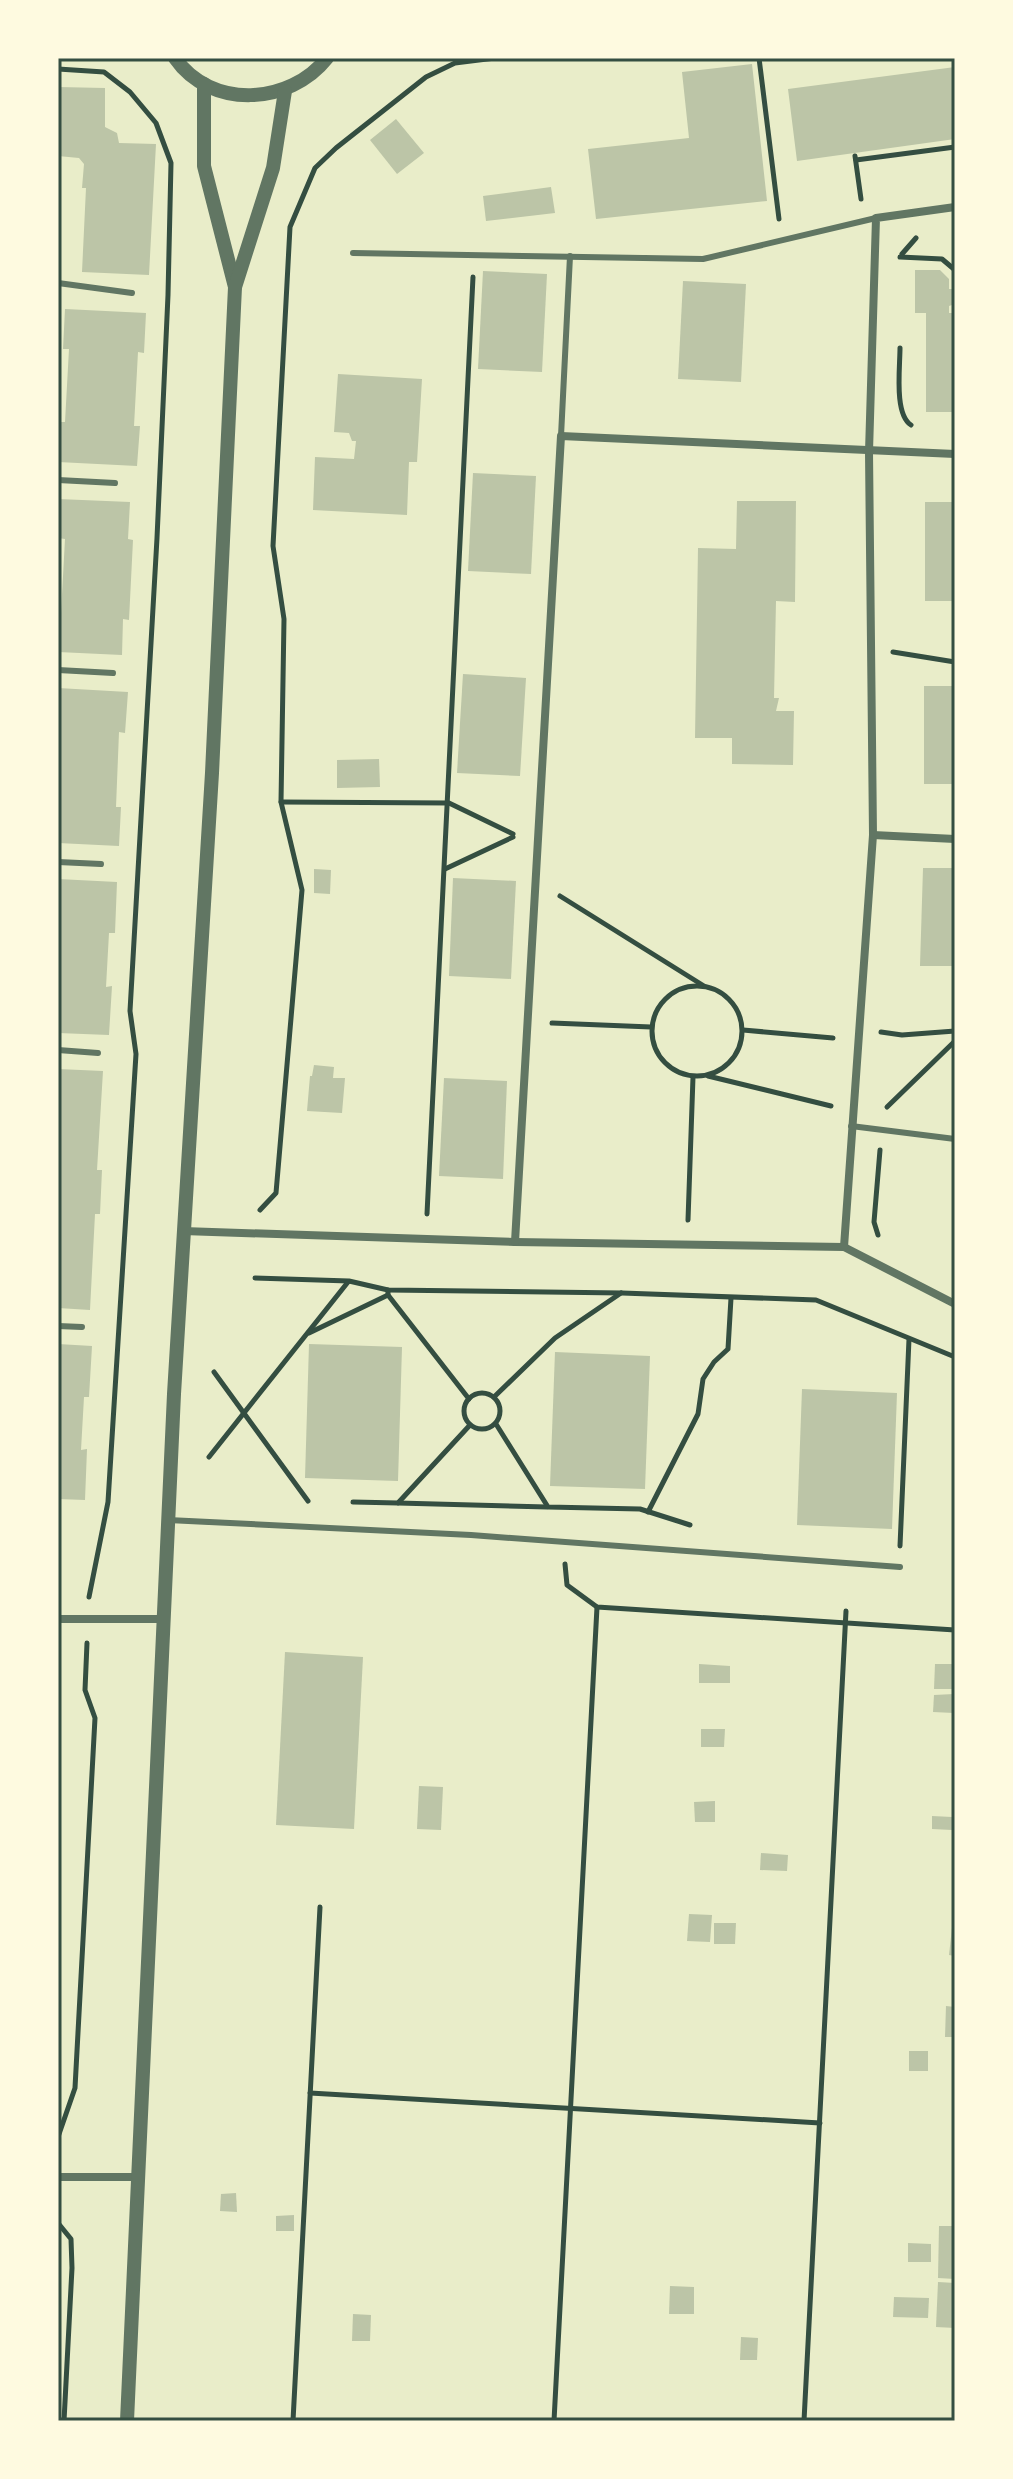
<svg xmlns="http://www.w3.org/2000/svg" width="1013" height="2479" viewBox="0 0 1013 2479" font-family="'Public Sans',sans-serif">
	<style>
		.building { fill: #bcc5a7 }
		.lines { fill: none; stroke-linecap: round; stroke-linejoin: round }
		.path { stroke: #344e41; stroke-width: 5 }
		.service { stroke: #617663; stroke-width: 6 }
		.minor { stroke: #617663; stroke-width: 8 }
		.tertiary { stroke: #617663; stroke-width: 14 }
		.neatline { fill: none; stroke: #344e41; stroke-width: 3 }
	</style>
	<rect width="100%" height="100%" fill="#e9edc9"/>
	<g class="building">
		<polygon points="752,64 767,201 596,219 588,149 689,138 682,72"/>
		<polygon points="955,67 955,139 797,161 788,89"/>
		<polygon points="58,87 105,88 105,127 117,133 119,143 156,144 149,275 82,272 86,188 82,188 84,164 79,158 58,156"/>
		<polygon points="396,119 424,153 397,174 370,140"/>
		<polygon points="551,187 555,213 486,221 483,196"/>
		<polygon points="915,270 940,270 949,279 949,289 955,289 955,304 949,306 949,313 955,313 955,412 926,412 926,313 915,313"/>
		<polygon points="483,271 547,274 542,372 478,369"/>
		<polygon points="683,281 746,284 741,382 678,379"/>
		<polygon points="65,309 146,313 144,353 138,352 134,426 140,426 137,466 58,462 60,422 65,422 69,349 63,349"/>
		<polygon points="338,374 422,379 417,462 409,462 407,515 313,510 315,457 354,459 356,441 352,441 349,433 334,432"/>
		<polygon points="473,473 536,476 531,574 468,571"/>
		<polygon points="58,499 130,502 128,539 133,540 129,620 123,619 122,655 58,652 58,613 61,613 65,539 58,538"/>
		<polygon points="737,501 796,501 795,602 776,601 774,698 779,698 776,711 794,711 793,765 732,764 732,738 695,738 698,548 736,549"/>
		<rect x="925" y="502" width="30" height="99"/>
		<polygon points="463,674 526,678 520,776 457,773"/>
		<rect x="924" y="686" width="31" height="98"/>
		<polygon points="58,688 128,692 125,733 119,732 116,807 121,807 119,846 58,843"/>
		<polygon points="379,759 380,787 337,788 337,760"/>
		<polygon points="923,868 955,868 955,966 920,966"/>
		<polygon points="314,869 331,870 330,894 314,893"/>
		<polygon points="453,878 516,881 511,979 449,976"/>
		<polygon points="58,879 117,882 115,933 109,933 106,987 112,986 109,1035 58,1033"/>
		<polygon points="314,1065 334,1067 333,1078 345,1078 342,1113 307,1111 310,1076 312,1076"/>
		<polygon points="58,1069 103,1071 97,1170 102,1170 100,1214 95,1214 90,1310 58,1308"/>
		<polygon points="444,1078 507,1081 503,1179 439,1176"/>
		<polygon points="58,1344 92,1346 89,1397 84,1397 81,1450 87,1449 85,1500 58,1499"/>
		<polygon points="309,1344 402,1347 398,1481 305,1478"/>
		<polygon points="555,1352 650,1356 645,1489 550,1486"/>
		<polygon points="802,1389 897,1393 892,1529 797,1525"/>
		<polygon points="285,1652 363,1657 354,1829 276,1825"/>
		<polygon points="699,1664 730,1666 730,1683 699,1683"/>
		<polygon points="935,1664 955,1664 955,1689 934,1689"/>
		<polygon points="954,1694 954,1713 933,1712 934,1695"/>
		<polygon points="701,1729 725,1729 724,1747 701,1747"/>
		<polygon points="419,1786 443,1787 441,1830 417,1829"/>
		<polygon points="715,1801 715,1822 695,1822 694,1802"/>
		<polygon points="932,1816 952,1817 952,1830 932,1829"/>
		<polygon points="761,1853 788,1855 787,1871 760,1870"/>
		<polygon points="689,1914 712,1915 710,1942 687,1941"/>
		<polygon points="953,1919 955,1919 955,1956 949,1955"/>
		<polygon points="714,1923 736,1923 735,1944 714,1944"/>
		<polygon points="946,2006 955,2007 955,2037 945,2037"/>
		<rect x="909" y="2051" width="19" height="20"/>
		<polygon points="236,2193 237,2212 220,2211 221,2194"/>
		<polygon points="294,2215 294,2231 276,2231 276,2216"/>
		<polygon points="939,2226 955,2226 955,2279 938,2278"/>
		<polygon points="908,2243 931,2244 931,2262 908,2262"/>
		<polygon points="938,2282 955,2283 955,2328 936,2327"/>
		<polygon points="670,2286 694,2287 694,2314 669,2314"/>
		<polygon points="894,2297 929,2298 928,2318 893,2317"/>
		<polygon points="353,2314 371,2315 370,2341 352,2341"/>
		<polygon points="741,2337 758,2338 757,2360 740,2360"/>
	</g>
	<g class="lines">
		<g class="path">
			<polyline points="759,58 779,219"/>
			<polyline points="58,69 104,72 130,92 156,123 171,163 168,295 157,538 130,1011 136,1054 108,1502 89,1597"/>
			<polyline points="855,156 861,199"/>
			<polyline points="856,160 955,147"/>
			<polyline points="902,254 916,238"/>
			<polyline points="900,257 942,259 955,270"/>
			<path d="M900 348C900 368 894 414 911 425"/>
			<polyline points="893,652 955,662"/>
			<polyline points="281,802 449,803 513,834"/>
			<polyline points="445,869 513,837"/>
			<polyline points="560,896 704,986"/>
			<circle cx="697" cy="1031" r="45"/>
			<polyline points="552,1023 651,1027"/>
			<polyline points="743,1030 833,1038"/>
			<polyline points="881,1032 902,1035 955,1031"/>
			<polyline points="708,1076 831,1106"/>
			<polyline points="887,1107 955,1041"/>
			<polyline points="260,1210 276,1193 302,890 281,802 284,619 273,546 290,227 315,168 336,148 426,77 455,63 495,58"/>
			<polyline points="427,1214 473,277"/>
			<polyline points="688,1220 693,1077"/>
			<polyline points="878,1235 874,1222 880,1150"/>
			<polyline points="255,1278 349,1281 388,1290 622,1293 816,1300 955,1357"/>
			<polyline points="388,1290 388,1295 469,1399"/>
			<polyline points="309,1333 388,1295"/>
			<polyline points="214,1372 308,1501"/>
			<circle cx="482" cy="1411" r="18"/>
			<polyline points="494,1397 555,1338 621,1293"/>
			<polyline points="496,1424 548,1507 640,1509 690,1525"/>
			<polyline points="209,1457 348,1282"/>
			<polyline points="353,1502 398,1503 470,1425"/>
			<polyline points="398,1503 547,1507"/>
			<polyline points="648,1512 698,1414 703,1379 714,1362 728,1349 731,1298"/>
			<polyline points="900,1546 909,1339"/>
			<polyline points="565,1564 567,1585 597,1607 955,1630"/>
			<polyline points="310,2093 820,2123"/>
			<polyline points="58,2137 75,2088 95,1718 85,1690 87,1643"/>
			<polyline points="58,2223 71,2239 72,2268 64,2421"/>
			<polyline points="293,2421 320,1907"/>
			<polyline points="554,2421 597,1607"/>
			<polyline points="804,2421 846,1611"/>
		</g>
		<g class="service">
			<polyline points="353,253 703,259 876,218"/>
			<polyline points="58,283 132,293"/>
			<polyline points="561,436 570,256"/>
			<polyline points="58,480 115,483"/>
			<polyline points="58,670 113,673"/>
			<polyline points="58,862 101,864"/>
			<polyline points="58,1050 98,1053"/>
			<polyline points="851,1126 955,1139"/>
			<polyline points="58,1326 82,1327"/>
			<polyline points="168,1520 471,1535 900,1567"/>
		</g>
		<g class="minor">
			<polyline points="873,835 955,839"/>
			<polyline points="183,1231 515,1242 844,1247 955,1304"/>
			<polyline points="515,1242 561,436 955,454"/>
			<polyline points="844,1247 873,835 869,452 876,218 955,207"/>
			<polyline points="58,1619 164,1619"/>
			<polyline points="58,2177 139,2177"/>
		</g>
		<g class="tertiary">
			<path d="M175 58C211 110 290 105 327 58"/>
			<polyline points="204,84 204,166 235,287"/>
			<polyline points="127,2421 174,1394 212,773 235,287 273,168 285,91"/>
		</g>
	</g>
	<rect width="1013" height="2479" fill="none" stroke="#fefae0" stroke-width="120"/>
	<rect x="60" y="60" width="893" height="2359" class="neatline"/>
</svg>
